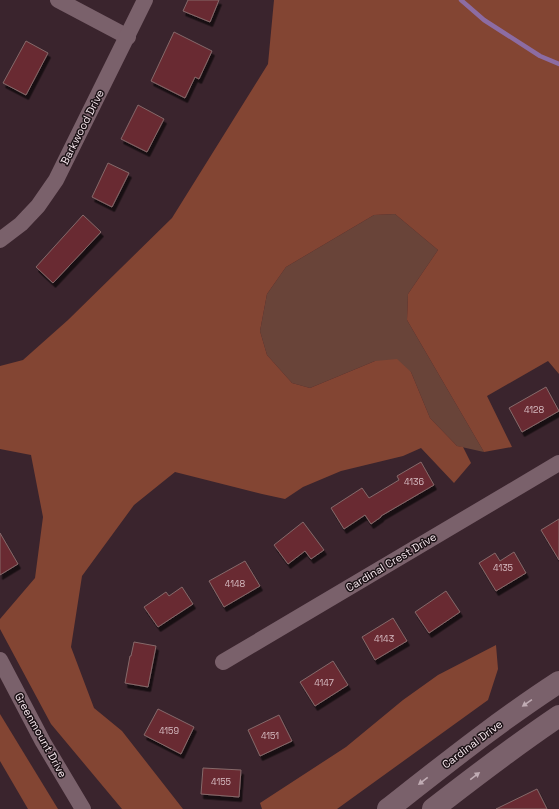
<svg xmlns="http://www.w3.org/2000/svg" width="559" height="809" viewBox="0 0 559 809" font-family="'Space Grotesk',sans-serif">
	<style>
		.green { fill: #694439 }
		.forest { fill: #834533 }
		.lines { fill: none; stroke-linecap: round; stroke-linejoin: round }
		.stream { stroke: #8c6ca3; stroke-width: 4.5 }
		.building { fill: #692a31; stroke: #85696a; filter: url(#shadow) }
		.street { stroke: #7a616b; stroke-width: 16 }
		.secondary { stroke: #7a616b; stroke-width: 22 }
		.oneway { fill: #c0acb4 }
		.labels { text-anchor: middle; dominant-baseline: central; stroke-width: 3; stroke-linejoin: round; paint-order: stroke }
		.number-label { font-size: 9px; fill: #d5bac0 }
		.street-label { font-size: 11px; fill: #f9eaf0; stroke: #1b1115 }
	</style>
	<defs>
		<filter id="shadow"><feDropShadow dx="2.5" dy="4.5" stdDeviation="0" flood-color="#0009"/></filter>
	</defs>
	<rect width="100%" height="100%" fill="#3a242d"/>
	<polygon class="green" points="395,214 438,250 408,294 407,320 484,452 457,446 430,418 411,372 375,361 310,388 292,383 267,355 260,331 267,294 286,267 374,215"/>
	<g class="forest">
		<polygon points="274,0 559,0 559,374 548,361 487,396 512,447 484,452 407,320 408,294 438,250 395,214 374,215 286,267 267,294 260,331 267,355 292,383 310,388 375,361 397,359 411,372 430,418 457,446 463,447 471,463 454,483 421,448 403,456 341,471 303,487 285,499 262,494 175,472 134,505 82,576 71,647 94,708 122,731 183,809 122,809 51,724 0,629 0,619 35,578 43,517 31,455 0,449 0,366 23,360 68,320 172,218 268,64"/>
		<polygon points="496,645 498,669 488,700 337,809 262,809 260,803 346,747 403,700 438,675"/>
		<polygon points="0,714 58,809 28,809 0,761"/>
	</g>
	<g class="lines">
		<polyline class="stream" points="461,0 484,20 540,56 559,64"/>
	</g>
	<g class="building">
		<polygon points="188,0 219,0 210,22 183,11"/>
		<polygon points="174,32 212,51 199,79 195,77 185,98 151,81"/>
		<polygon points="26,41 48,53 26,95 3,83"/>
		<polygon points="138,105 164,119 147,152 121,139"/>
		<polygon points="108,163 129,173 112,207 92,197"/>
		<polygon points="83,215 101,232 53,283 36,267"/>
		<polygon points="546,387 559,411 522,432 509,408"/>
		<polygon points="421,462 434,485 381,516 381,517 371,524 365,515 344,529 331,508 362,488 369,498 399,480 397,476"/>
		<polygon points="559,519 559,560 541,530"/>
		<polygon points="303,522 324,550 311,559 305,551 288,564 274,545"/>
		<polygon points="0,533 18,564 0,575"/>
		<polygon points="514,552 526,573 496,591 479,563 495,553 500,561"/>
		<polygon points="245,561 260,586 224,607 209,581"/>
		<polygon points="182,587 193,604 158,627 144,607 166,592 169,596"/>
		<polygon points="446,591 460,612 429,633 415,612"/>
		<polygon points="393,618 407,641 375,660 362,637"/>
		<polygon points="134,642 156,646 148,687 125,683 130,656 131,656"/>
		<polygon points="333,661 348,685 315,706 300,682"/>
		<polygon points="158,709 194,727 181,754 144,735"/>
		<polygon points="279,715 292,741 260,756 248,730"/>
		<polygon points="203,768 241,770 239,797 201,794"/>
		<polygon points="537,789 547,809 496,809"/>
	</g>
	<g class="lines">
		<g class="street">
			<polyline points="58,0 128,37"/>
			<polyline points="0,240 21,224 38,206 56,180 145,0"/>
			<polyline points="0,660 43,742 83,809"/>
			<polyline points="223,662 559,463"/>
		</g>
		<g class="secondary">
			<path d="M388 809C444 765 499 721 559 682"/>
			<path d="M433 809C474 777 516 745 559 716"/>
		</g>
	</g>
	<defs><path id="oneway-solid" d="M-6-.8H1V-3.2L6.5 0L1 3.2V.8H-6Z"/></defs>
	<g class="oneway">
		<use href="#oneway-solid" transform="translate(527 703) rotate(145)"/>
		<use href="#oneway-solid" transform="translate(475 776) rotate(-37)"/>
		<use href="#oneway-solid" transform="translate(423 781) rotate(142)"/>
	</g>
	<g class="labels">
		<g class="number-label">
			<text x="534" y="410">4128</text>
			<text x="414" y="482">4136</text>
			<text x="503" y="568">4135</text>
			<text x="235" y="584">4148</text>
			<text x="384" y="639">4143</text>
			<text x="324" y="683">4147</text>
			<text x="169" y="731">4159</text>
			<text x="270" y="736">4151</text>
			<text x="221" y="782">4155</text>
		</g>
		<g class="street-label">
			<text transform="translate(82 127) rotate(-63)">Barkwood Drive</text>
			<text transform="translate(391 562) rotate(-31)">Cardinal Crest Drive</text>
			<text transform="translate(41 735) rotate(61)">Greenmount Drive</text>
			<text transform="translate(472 744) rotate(-37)">Cardinal Drive</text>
		</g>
	</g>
</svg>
